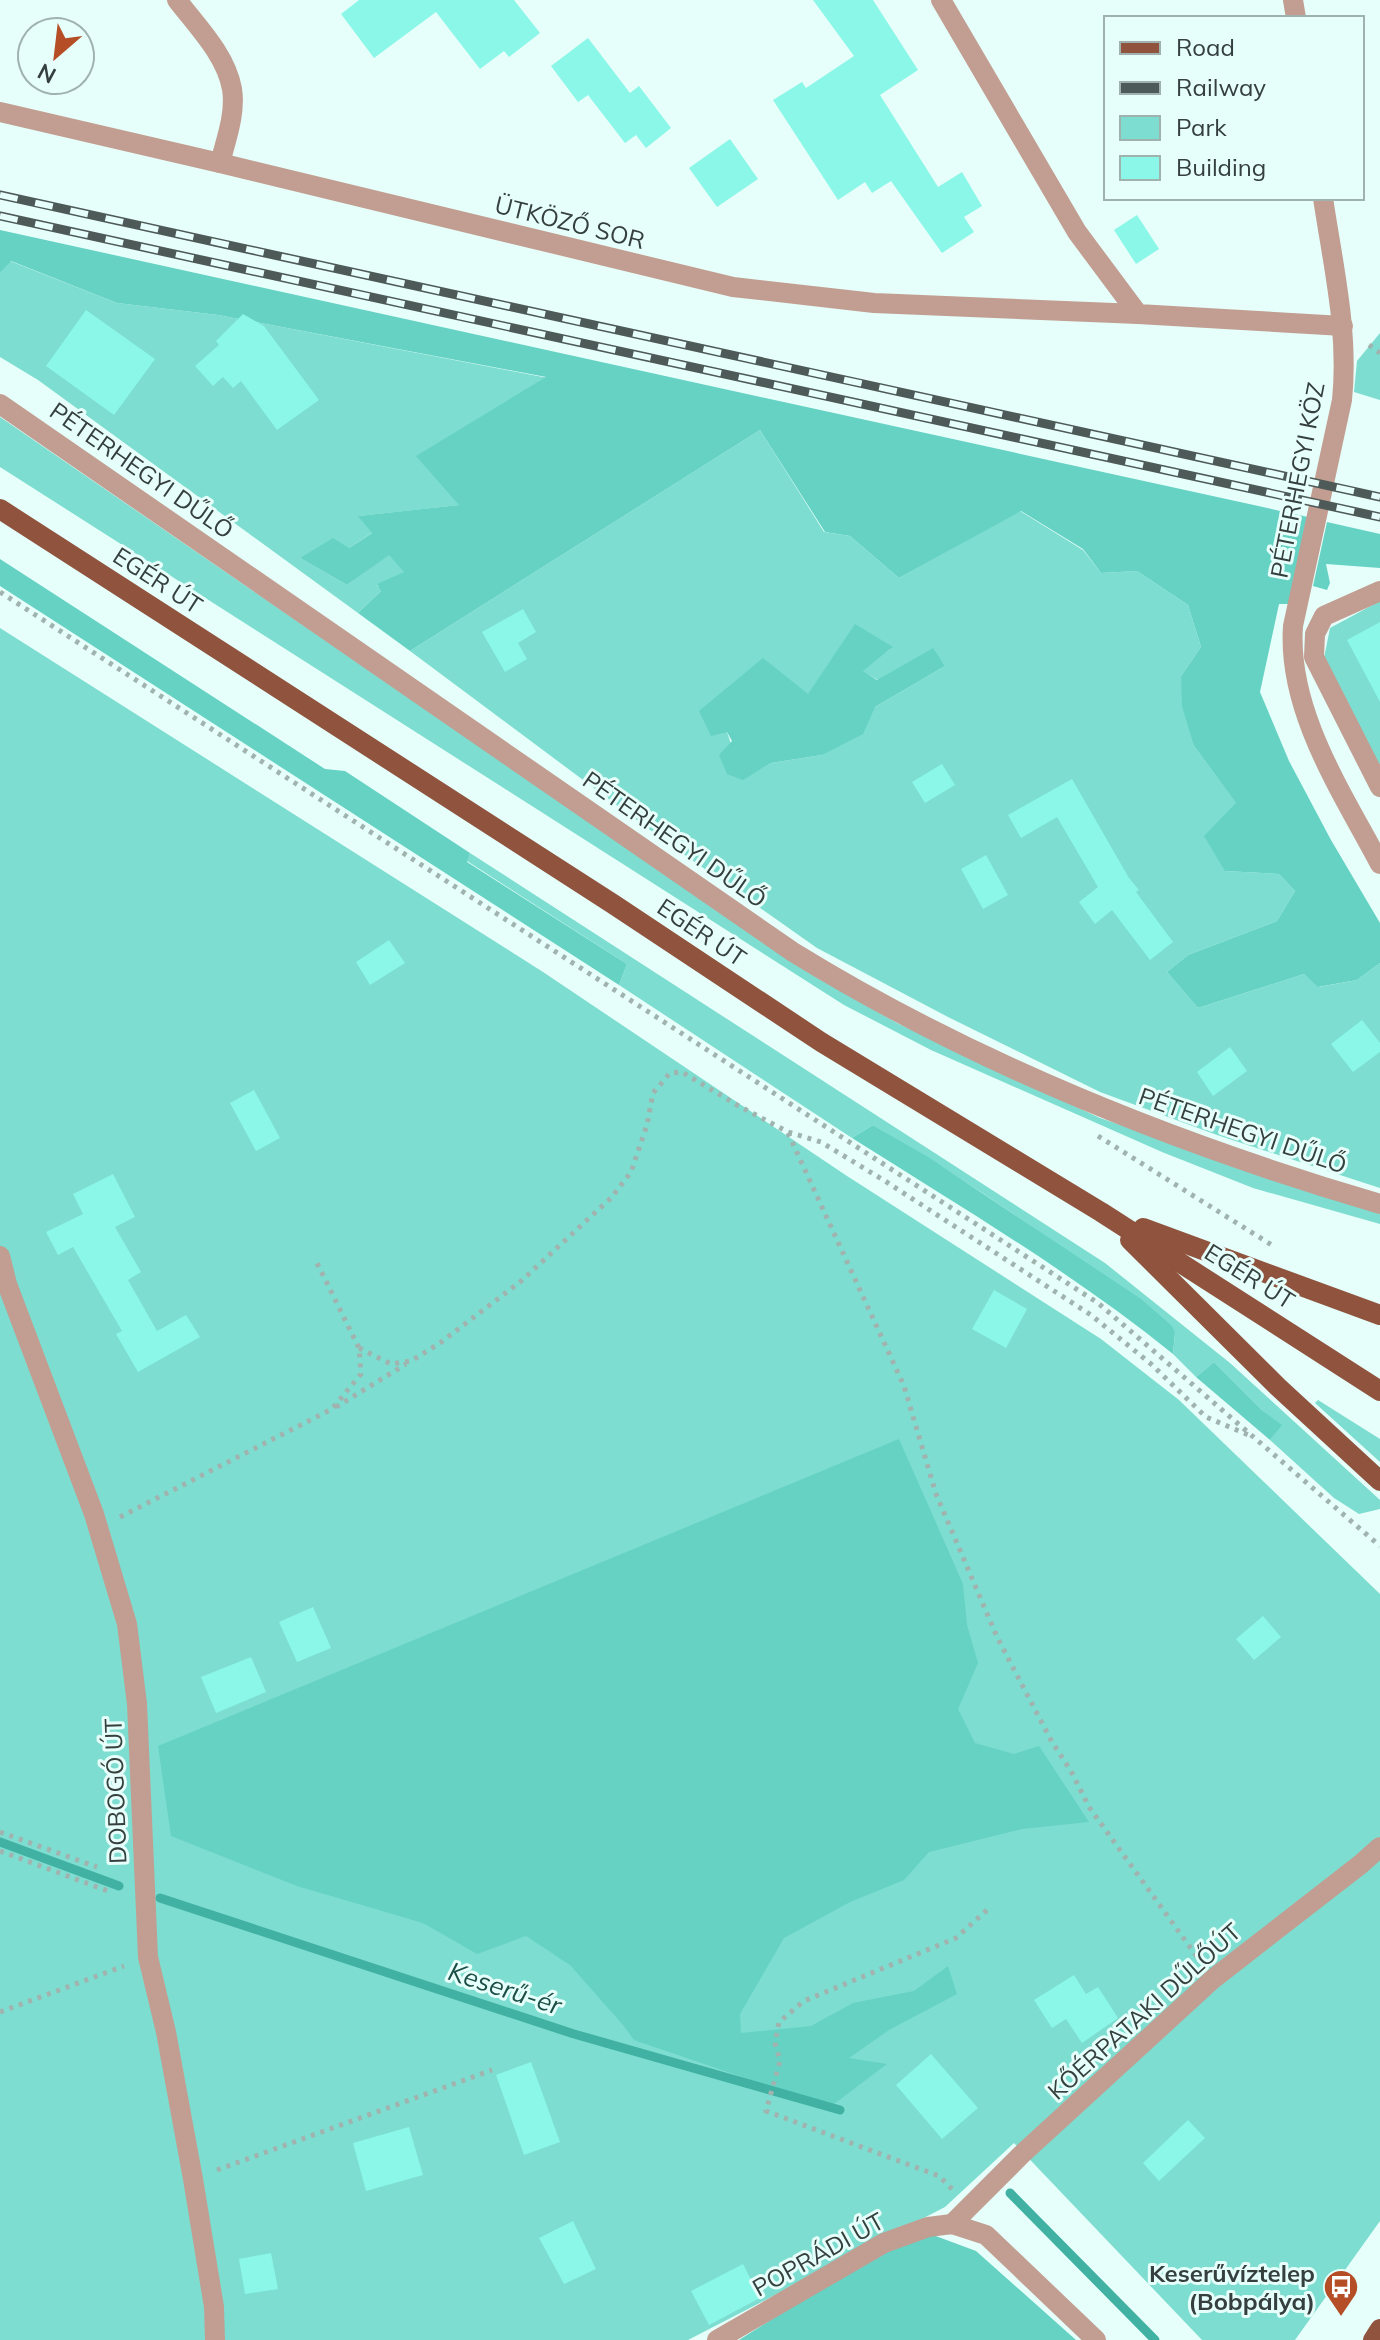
<svg xmlns="http://www.w3.org/2000/svg" width="1380" height="2340" viewBox="0 0 1380 2340" font-family="Mulish,sans-serif">
	<style>
		.green { fill: #7dddd0; fill-rule: evenodd }
		.forest { fill: #65d2c4 }
		.lines { fill: none; stroke-linecap: round; stroke-linejoin: round }
		.stream { stroke: #40b1a3; stroke-width: 9 }
		.building { fill: #8bf7e8 }
		.path { stroke: #a0b3af; stroke-width: 5; stroke-dasharray: 4 6; stroke-linecap: butt }
		.minor { stroke: #c29e92; stroke-width: 20 }
		.major { stroke: #8f533e; stroke-width: 20 }
		.rail-casing { stroke: #4e5a57; stroke-width: 9 }
		.rail { stroke: #e6fffa; stroke-width: 6; stroke-dasharray: 18; stroke-linecap: butt }
		.labels { text-anchor: middle; dominant-baseline: central; stroke-width: 6; stroke-linejoin: round; paint-order: stroke }
		.street-label { font-size: 24px; fill: #353f3d; stroke: #e6fffa }
		.poi-label { font-size: 24px; font-weight: bold; fill: #353f3d; stroke: #e6fffa; text-anchor: end }
		.water-label { font-size: 26px; font-style: italic; fill: #1d4d47; stroke: #e6fffa }
	</style>
	<rect width="100%" height="100%" fill="#e6fffa"/>
	<g class="green">
		<polygon points="10,261 117,303 218,315 548,378 417,456 460,505 359,516 373,532 349,548 300,558 347,585 389,554 405,572 377,585 382,590 358,613 38,380 0,357 0,273"/>
		<polygon points="1380,333 1380,400 1354,392 1357,361"/>
		<polygon points="0,417 809,973 897,1023 1100,1118 1380,1213 1380,1224 1253,1188 1162,1152 931,1050 844,1005 0,467"/>
		<path d="M760 430 824 532 850 536 899 578 1020 511 1083 550 1101 573 1137 571 1188 605 1201 647 1181 676 1194 746 1237 804 1225 871 1279 874 1295 891 1277 921 1188 955 1167 972 1198 1008 1304 974 1319 987 1357 980 1380 963V1188L1217 1135 1100 1092 948 1017 817 948 665 841 410 651ZM892 648 862 671 878 680 932 649 945 666 875 707 822 755 771 763 743 779 727 732 808 694Z"/>
		<polygon points="1380,601 1380,768 1324,658 1330,628"/>
		<polygon points="0,628 543,972 847,1176 1101,1339 1179,1400 1380,1594 1380,2221 1295,2340 1202,2340 1014,2143 945,2207 688,2340 0,2340"/>
		<path d="M470 853 1105 1263 1230 1363 1380 1500V1509L1359 1514 1334 1498 1270 1440 1281 1425 1262 1410 1214 1362 1196 1377 1173 1354 1175 1333C1079 1257 979 1187 873 1125L852 1138 619 985 627 964 467 861Z"/>
		<polygon points="1318,1400 1380,1439 1380,1462 1315,1403"/>
	</g>
	<g class="forest">
		<polygon points="0,230 1308,517 1289,604 1279,604 1260,692 1289,761 1331,840 1380,923 1380,963 1357,980 1318,987 1304,974 1198,1008 1167,972 1188,955 1277,921 1295,891 1279,874 1225,871 1204,836 1236,803 1194,746 1182,706 1181,676 1201,647 1188,605 1137,571 1101,573 1083,549 1021,511 899,578 850,536 825,532 760,430 410,651 358,613 381,591 377,584 404,572 389,555 347,585 300,558 333,538 349,548 372,533 358,516 459,505 416,456 546,377 218,315 117,303 11,261 0,273"/>
		<polygon points="1327,522 1380,534 1380,568 1326,564 1330,583 1327,590 1313,586"/>
		<polygon points="0,559 325,769 345,771 470,853 467,862 627,964 619,985 0,586"/>
		<polygon points="855,624 893,647 863,671 877,680 933,648 945,666 875,707 863,734 822,755 771,763 743,780 727,774 719,755 732,741 727,732 711,736 699,711 763,658 808,694"/>
		<path d="M873 1125 928 1157 1141 1299 1172 1326 1175 1333 1173 1354C1073 1273 961 1207 852 1138Z"/>
		<polygon points="1214,1362 1262,1410 1282,1425 1270,1440 1196,1377"/>
		<polygon points="899,1439 963,1584 967,1625 978,1663 958,1709 975,1743 1014,1754 1039,1746 1089,1822 1022,1829 929,1852 904,1880 850,1902 784,1938 740,2014 741,2033 811,2026 853,2003 914,1991 948,1966 957,1994 889,2030 849,2058 887,2064 830,2107 634,2040 623,2025 570,1965 526,1936 477,1954 423,1923 297,1886 171,1836 158,1746"/>
		<polygon points="933,2235 976,2251 1076,2340 739,2340 885,2248"/>
	</g>
	<g class="lines">
		<g class="stream">
			<polyline points="0,1842 119,1886"/>
			<polyline points="160,1898 574,2034 840,2110"/>
			<polyline points="1010,2193 1155,2340"/>
		</g>
	</g>
	<g class="building">
		<polygon points="359,0 514,0 540,33 509,57 504,51 480,69 436,12 374,58 341,14"/>
		<polygon points="813,0 873,0 918,70 880,95 938,187 962,172 982,206 964,217 974,232 942,253 891,181 872,193 865,182 838,200 773,100 802,82 806,88 854,56"/>
		<polygon points="588,38 630,93 639,86 671,128 646,148 636,135 625,143 588,95 578,102 551,66"/>
		<polygon points="730,139 758,179 717,207 689,168"/>
		<polygon points="1137,215 1159,249 1136,264 1114,230"/>
		<polygon points="86,310 155,359 114,415 46,366"/>
		<polygon points="243,314 264,326 319,400 277,430 241,381 233,388 223,377 213,386 195,366 219,345 216,341"/>
		<polygon points="523,609 536,632 518,643 527,659 505,672 482,632"/>
		<polygon points="1380,622 1380,702 1347,640"/>
		<polygon points="942,764 955,785 925,803 912,782"/>
		<polygon points="1072,779 1129,878 1139,890 1136,892 1173,942 1150,960 1112,910 1095,924 1079,902 1098,887 1057,817 1021,838 1008,815"/>
		<polygon points="986,855 1008,895 983,909 961,869"/>
		<polygon points="389,940 405,963 370,985 356,962"/>
		<polygon points="1362,1020 1380,1043 1380,1052 1353,1072 1331,1044"/>
		<polygon points="1230,1047 1247,1071 1213,1096 1197,1072"/>
		<polygon points="254,1090 280,1138 256,1151 230,1103"/>
		<polygon points="113,1174 135,1217 115,1227 141,1272 128,1280 157,1331 186,1315 200,1337 138,1372 116,1334 122,1331 73,1247 58,1255 46,1232 83,1214 73,1194"/>
		<polygon points="994,1290 1027,1309 1006,1348 972,1329"/>
		<polygon points="313,1607 331,1648 297,1662 279,1622"/>
		<polygon points="1263,1616 1281,1637 1254,1660 1236,1639"/>
		<polygon points="251,1657 266,1692 216,1713 201,1677"/>
		<polygon points="1074,1975 1086,1994 1098,1987 1118,2018 1082,2043 1066,2019 1052,2028 1034,2000"/>
		<polygon points="931,2054 978,2108 942,2139 896,2085"/>
		<polygon points="531,2062 560,2142 524,2155 496,2075"/>
		<polygon points="1188,2120 1205,2138 1159,2181 1143,2163"/>
		<polygon points="409,2127 423,2175 366,2191 353,2143"/>
		<polygon points="573,2221 596,2269 564,2284 539,2238"/>
		<polygon points="271,2253 278,2289 245,2294 239,2259"/>
		<polygon points="743,2264 760,2298 709,2325 691,2291"/>
	</g>
	<g class="lines">
		<g class="path">
			<polyline points="1369,345 1380,353"/>
			<polyline points="0,592 1098,1303 1380,1546"/>
			<polyline points="788,1133 904,1386 936,1494 997,1637 1052,1742 1071,1771 1089,1807 1200,1961"/>
			<polyline points="1098,1136 1275,1247"/>
			<polyline points="359,1348 391,1364 411,1361 440,1343 520,1282 611,1198 631,1172 647,1125 653,1093 670,1073 682,1072 737,1105 788,1132 821,1142 885,1181 1091,1315 1151,1364 1206,1417 1251,1436"/>
			<polyline points="336,1407 406,1364"/>
			<polyline points="120,1517 332,1409 361,1374 359,1348 317,1263"/>
			<polyline points="0,1832 97,1867"/>
			<polyline points="0,1851 108,1891"/>
			<polyline points="0,2012 124,1966"/>
			<polyline points="217,2170 492,2070"/>
			<polyline points="952,2189 939,2176 766,2111 780,2061 775,2043 779,2022 804,2001 956,1938 987,1910"/>
		</g>
		<g class="minor">
			<path d="M177 0C197 26 226 55 232 89 236 113 226 140 220 163"/>
			<polyline points="941,0 1077,232 1138,314 1343,326"/>
			<polyline points="1293,0 1296,18"/>
			<polyline points="0,112 220,163 733,287 874,303 1138,314"/>
			<path d="M1323 198C1333 265 1349 332 1342 400L1293 626C1287 711 1342 792 1380 864"/>
			<path d="M0 404 793 952C975 1064 1176 1144 1380 1204"/>
			<polyline points="1380,591 1324,616 1315,634 1314,657 1380,787"/>
			<polyline points="0,1256 7,1284 94,1514 127,1624 137,1704 148,1957 166,2032 193,2179 214,2307 215,2340"/>
			<polyline points="952,2224 1021,2155 1213,1979 1361,1864 1380,1847"/>
			<polyline points="717,2340 884,2243 928,2227 952,2224 986,2235 1096,2340"/>
		</g>
		<g class="major">
			<polyline points="0,509 613,904 821,1042 1101,1212 1380,1391"/>
			<polyline points="1143,1228 1380,1315"/>
			<polyline points="1130,1240 1278,1387 1380,1481"/>
			<polyline points="1373,2340 1380,2329"/>
		</g>
		<defs>
			<g id="rail">
				<polyline points="0,195 1380,497"/>
				<polyline points="0,216 1380,517"/>
			</g>
		</defs>
		<use href="#rail" class="rail-casing"/>
		<use href="#rail" class="rail"/>
	</g>
	<defs>
		<symbol id="bus-pin" viewBox="-11 -11 22 30"><path d="M0 17L-7.5 6A9.5 9.5 0 1 1 7.5 6Z" fill="#b54e27" stroke="#e6fffa"/><path d="M-5-6H5V4H4V6H2V4H-2V6H-4V4H-5ZM-3.5-4V0h7V-4ZM-3.5 1.2v1.5H-2V1.2ZM2 1.2v1.5H3.5V1.2Z" fill="#fff"/></symbol>
	</defs>
	<g fill-rule="evenodd">
		<use href="#bus-pin" x="1321" y="2267" width="40" height="54"/>
	</g>
	<g class="labels">
		<g class="street-label">
			<text transform="translate(570 222) rotate(14)">ÜTKÖZŐ SOR</text>
			<text transform="translate(142 470) rotate(35)">PÉTERHEGYI DŰLŐ</text>
			<text transform="translate(1297 480) rotate(-79)">PÉTERHEGYI KÖZ</text>
			<text transform="translate(158 580) rotate(33)">EGÉR ÚT</text>
			<text transform="translate(675 839) rotate(35)">PÉTERHEGYI DŰLŐ</text>
			<text transform="translate(702 932) rotate(34)">EGÉR ÚT</text>
			<text transform="translate(1243 1130) rotate(19)">PÉTERHEGYI DŰLŐ</text>
			<text transform="translate(1250 1276) rotate(32)">EGÉR ÚT</text>
			<text transform="translate(115 1791) rotate(-92)">DOBOGÓ ÚT</text>
			<text transform="translate(1144 2011) rotate(-42)">KŐÉRPATAKI DŰLŐÚT</text>
			<text transform="translate(818 2254) rotate(-29)">POPRÁDI ÚT</text>
		</g>
		<g class="poi-label">
			<text x="1315" y="2273">Keserűvíztelep<tspan x="1315" dy="28">(Bobpálya)</tspan></text>
		</g>
		<g class="water-label">
			<text transform="translate(505 1988) rotate(18)">Keserű-ér</text>
		</g>
	</g>
	<rect x="1104" y="16" width="260" height="184" fill="#e6fffa" stroke="#9fb2ae" stroke-width="2"/>
	<rect x="1120" y="42" width="40" height="12" fill="#8f533e" stroke="#9fb2ae" stroke-width="2"/>
	<text x="1176" y="56" font-size="24" fill="#353f3d">Road</text>
	<rect x="1120" y="82" width="40" height="12" fill="#4e5a57" stroke="#9fb2ae" stroke-width="2"/>
	<text x="1176" y="96" font-size="24" fill="#353f3d">Railway</text>
	<rect x="1120" y="116" width="40" height="24" fill="#7dddd0" stroke="#9fb2ae" stroke-width="2"/>
	<text x="1176" y="136" font-size="24" fill="#353f3d">Park</text>
	<rect x="1120" y="156" width="40" height="24" fill="#8bf7e8" stroke="#9fb2ae" stroke-width="2"/>
	<text x="1176" y="176" font-size="24" fill="#353f3d">Building</text>
	<g transform="translate(56 56) rotate(208)"><circle r="38" fill="#e6fffa" stroke="#9fb2ae" stroke-width="2"/>
	<path d="M0-6L14 30L0 20L-14 30Z" fill="#b54e27"/>
	<text y="-12" font-size="22" font-weight="bold" text-anchor="middle" fill="#353f3d">N</text>
	</g>
</svg>
